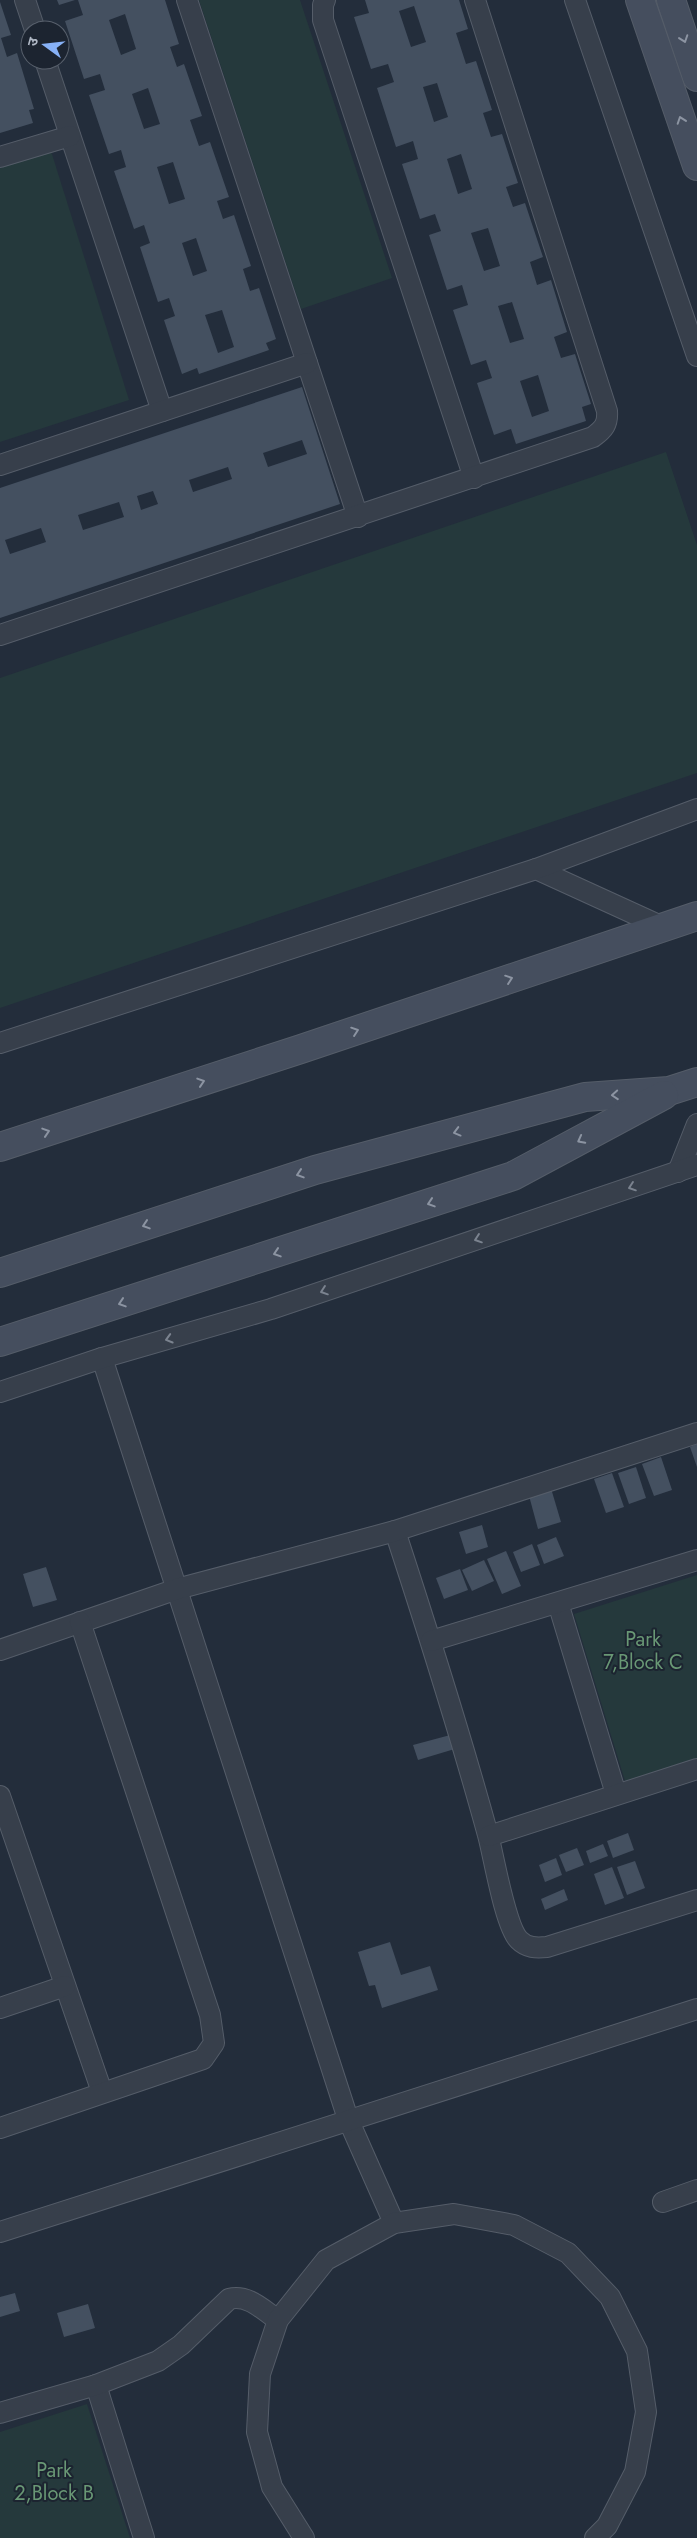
<svg xmlns="http://www.w3.org/2000/svg" width="697" height="2538" viewBox="0 0 697 2538" font-family="Jost,'Noto Sans Devanagari',sans-serif">
	<style>
		.green { fill: #25393c }
		.building { fill: #445060; fill-rule: evenodd }
		.lines { fill: none; stroke-linecap: round; stroke-linejoin: round }
		.street-casing { stroke: #555d69; stroke-width: 22 }
		.secondary-casing { stroke: #555d69; stroke-width: 30 }
		.street { stroke: #373f4b; stroke-width: 20 }
		.secondary { stroke: #454e5e; stroke-width: 28 }
		.oneway { stroke: #8c94a2 }
		.oneway2 { stroke: #7b838f }
		.labels { text-anchor: middle; dominant-baseline: central; stroke-width: 4; stroke-linejoin: round; paint-order: stroke }
		.park-label { font-size: 20px; fill: #699875; stroke: #1c2430 }
	</style>
	<rect width="100%" height="100%" fill="#232d3b"/>
	<g class="green">
		<polygon points="199,0 300,0 392,278 301,309"/>
		<polygon points="51,151 129,400 0,442 0,168"/>
		<polygon points="666,452 697,545 697,773 0,1008 0,678"/>
		<polygon points="697,1575 697,1758 625,1781 574,1614"/>
		<polygon points="87,2404 130,2538 0,2538 0,2432"/>
	</g>
	<g class="building">
		<polygon points="57,0 75,0 59,5"/>
		<path d="M78 0H165L179 44 170 47 177 67 184 64 202 116 190 120 199 146 210 142 229 197 217 201 223 219 234 215 251 266 243 269 250 291 259 288 276 339 266 343 269 350 199 374 197 368 182 374 164 320 175 316 169 298 158 302 140 247 150 243 144 225 134 229 114 171 126 167 121 150 109 154 89 95 105 90 100 74 84 79 65 21 83 15ZM125 14 136 49 121 55 109 20ZM148 88 160 124 144 129 132 94ZM173 162 185 199 169 204 157 167ZM196 238 207 271 193 276 182 243ZM222 310 234 347 218 353 205 315Z"/>
		<path d="M365 0H459L468 29 456 33 466 64 476 61 492 110 483 113 491 137 502 134 518 183 506 187 513 207 525 203 543 257 530 262 537 285 551 280 567 332 554 337 561 358 575 354 591 404 582 407 586 421 516 444 511 429 494 435 477 383 492 378 486 360 471 365 453 310 468 305 462 285 447 290 429 235 441 231 435 214 420 219 402 164 418 159 413 141 396 147 377 88 394 82 388 64 371 69 354 17 369 13ZM414 6 426 42 411 47 399 11ZM437 83 448 117 434 122 423 87ZM461 154 472 189 458 194 447 159ZM488 228 500 266 484 271 471 233ZM512 302 524 339 510 343 498 306ZM538 375 549 411 532 417 520 381Z"/>
		<polygon points="0,2 11,35 1,38 7,57 17,53 34,109 29,110 33,123 0,133"/>
		<path d="M302 387 340 504 0 618V488ZM302 440 307 454 268 467 263 453ZM228 467 232 479 193 492 189 480ZM153 491 158 504 141 510 137 496ZM119 502 124 517 83 530 78 515ZM41 528 46 542 10 554 5 540Z"/>
		<polygon points="697,1444 697,1467 690,1447"/>
		<polygon points="661,1457 672,1490 654,1496 642,1464"/>
		<polygon points="636,1467 646,1498 629,1504 618,1473"/>
		<polygon points="612,1473 624,1507 606,1513 594,1479"/>
		<polygon points="550,1485 561,1522 538,1529 528,1492"/>
		<polygon points="482,1525 488,1547 466,1554 459,1532"/>
		<polygon points="556,1537 564,1556 544,1564 537,1545"/>
		<polygon points="532,1544 540,1565 521,1572 513,1552"/>
		<polygon points="506,1551 521,1586 502,1594 487,1559"/>
		<polygon points="484,1560 494,1581 472,1591 462,1570"/>
		<polygon points="46,1567 57,1600 33,1607 23,1574"/>
		<polygon points="460,1569 468,1590 444,1599 436,1578"/>
		<polygon points="454,1734 458,1748 418,1760 413,1745"/>
		<polygon points="628,1833 634,1850 613,1858 607,1841"/>
		<polygon points="603,1844 608,1856 590,1863 586,1851"/>
		<polygon points="577,1848 584,1865 566,1872 559,1855"/>
		<polygon points="556,1858 562,1875 545,1882 539,1865"/>
		<polygon points="635,1861 645,1888 627,1895 617,1867"/>
		<polygon points="612,1867 624,1898 605,1905 594,1874"/>
		<polygon points="564,1889 568,1900 545,1910 541,1899"/>
		<polygon points="390,1942 401,1975 430,1966 438,1990 382,2008 375,1985 369,1986 358,1952"/>
		<polygon points="15,2293 20,2311 0,2317 0,2297"/>
		<polygon points="88,2304 95,2328 64,2337 57,2313"/>
	</g>
	<g class="lines">
		<defs>
			<g id="street">
				<polyline points="25,0 35,30"/>
				<polyline points="187,0 358,517"/>
				<polyline points="325,0 323,5 323,20 474,478"/>
				<polyline points="575,0 697,356"/>
				<polyline points="45,60 162,411"/>
				<polyline points="0,157 70,136"/>
				<polyline points="0,465 307,363"/>
				<path d="M0 635 593 437C604 429 608 424 607 411L475 0"/>
				<polyline points="536,869 663,927"/>
				<polyline points="0,1043 536,869 697,809"/>
				<polyline points="678,1172 697,1124"/>
				<polyline points="102,1358 348,2119 394,2223"/>
				<polyline points="0,1392 102,1358 271,1309 697,1165"/>
				<path d="M395 1531C428 1632 460 1733 488 1835 494 1857 505 1926 519 1940 527 1948 536 1948 547 1947L697 1900"/>
				<polyline points="558,1603 616,1794"/>
				<polyline points="431,1641 697,1560"/>
				<polyline points="0,1650 177,1589 395,1531 697,1433"/>
				<polyline points="0,1796 102,2092"/>
				<polyline points="489,1836 697,1769"/>
				<polyline points="0,2008 65,1986"/>
				<polyline points="0,2128 203,2059 214,2043 210,2015 80,1622"/>
				<polyline points="663,2202 697,2190"/>
				<polyline points="0,2232 697,2009"/>
				<polyline points="96,2385 144,2538"/>
				<path d="M0 2413 96 2385 158 2361 181 2345 229 2299C248 2294 263 2310 278 2320"/>
				<polyline points="304,2538 272,2487 257,2432 260,2374 278,2320 326,2260 394,2223 454,2214 514,2225 568,2253 610,2297 637,2351 646,2412 635,2472 607,2526 595,2538"/>
			</g>
			<g id="secondary">
				<polyline points="640,0 697,166"/>
				<polyline points="671,0 697,77"/>
				<polyline points="0,1147 301,1049 697,916"/>
				<polyline points="0,1273 315,1170 585,1097 669,1091 697,1082"/>
				<polyline points="0,1342 513,1176 664,1095"/>
			</g>
		</defs>
		<use href="#street" class="street-casing"/>
		<use href="#secondary" class="secondary-casing"/>
		<use href="#street" class="street"/>
		<use href="#secondary" class="secondary"/>
	</g>
	<defs><path id="oneway-chevron" d="M-2-3.5L2.5 0L-2 3.5" fill="none" stroke-width="1.6" stroke-linecap="round" stroke-linejoin="round" transform="scale(1.25)"/></defs>
	<g class="oneway">
		<use href="#oneway-chevron" transform="translate(684 39) rotate(71)"/>
		<use href="#oneway-chevron" transform="translate(681 120) rotate(-109)"/>
		<use href="#oneway-chevron" transform="translate(509 979) rotate(-19)"/>
		<use href="#oneway-chevron" transform="translate(355 1031) rotate(-19)"/>
		<use href="#oneway-chevron" transform="translate(201 1082) rotate(-18)"/>
		<use href="#oneway-chevron" transform="translate(615 1095) rotate(176)"/>
		<use href="#oneway-chevron" transform="translate(46 1132) rotate(-18)"/>
		<use href="#oneway-chevron" transform="translate(457 1132) rotate(165)"/>
		<use href="#oneway-chevron" transform="translate(581 1140) rotate(152)"/>
		<use href="#oneway-chevron" transform="translate(300 1174) rotate(162)"/>
		<use href="#oneway-chevron" transform="translate(431 1203) rotate(162)"/>
		<use href="#oneway-chevron" transform="translate(146 1225) rotate(162)"/>
		<use href="#oneway-chevron" transform="translate(277 1253) rotate(162)"/>
		<use href="#oneway-chevron" transform="translate(122 1303) rotate(162)"/>
	</g>
	<g class="oneway2">
		<use href="#oneway-chevron" transform="translate(632 1187) rotate(161)"/>
		<use href="#oneway-chevron" transform="translate(478 1239) rotate(161)"/>
		<use href="#oneway-chevron" transform="translate(324 1291) rotate(161)"/>
		<use href="#oneway-chevron" transform="translate(169 1339) rotate(164)"/>
	</g>
	<g class="labels">
		<g class="park-label">
			<text x="643" y="1639">Park<tspan x="643" dy="23">7,Block C</tspan></text>
			<text x="54" y="2470">Park<tspan x="54" dy="23">2,Block B</tspan></text>
		</g>
	</g>
	<g transform="translate(45 45) rotate(285)"><circle r="24" fill="#1c2430" stroke="#58606c"/>
	<path d="M0-4L9 19L0 12L-9 19Z" fill="#87b1f6"/>
	<text y="-8" font-size="14" font-weight="bold" text-anchor="middle" fill="#b2bac7">उ</text>
	</g>
</svg>
